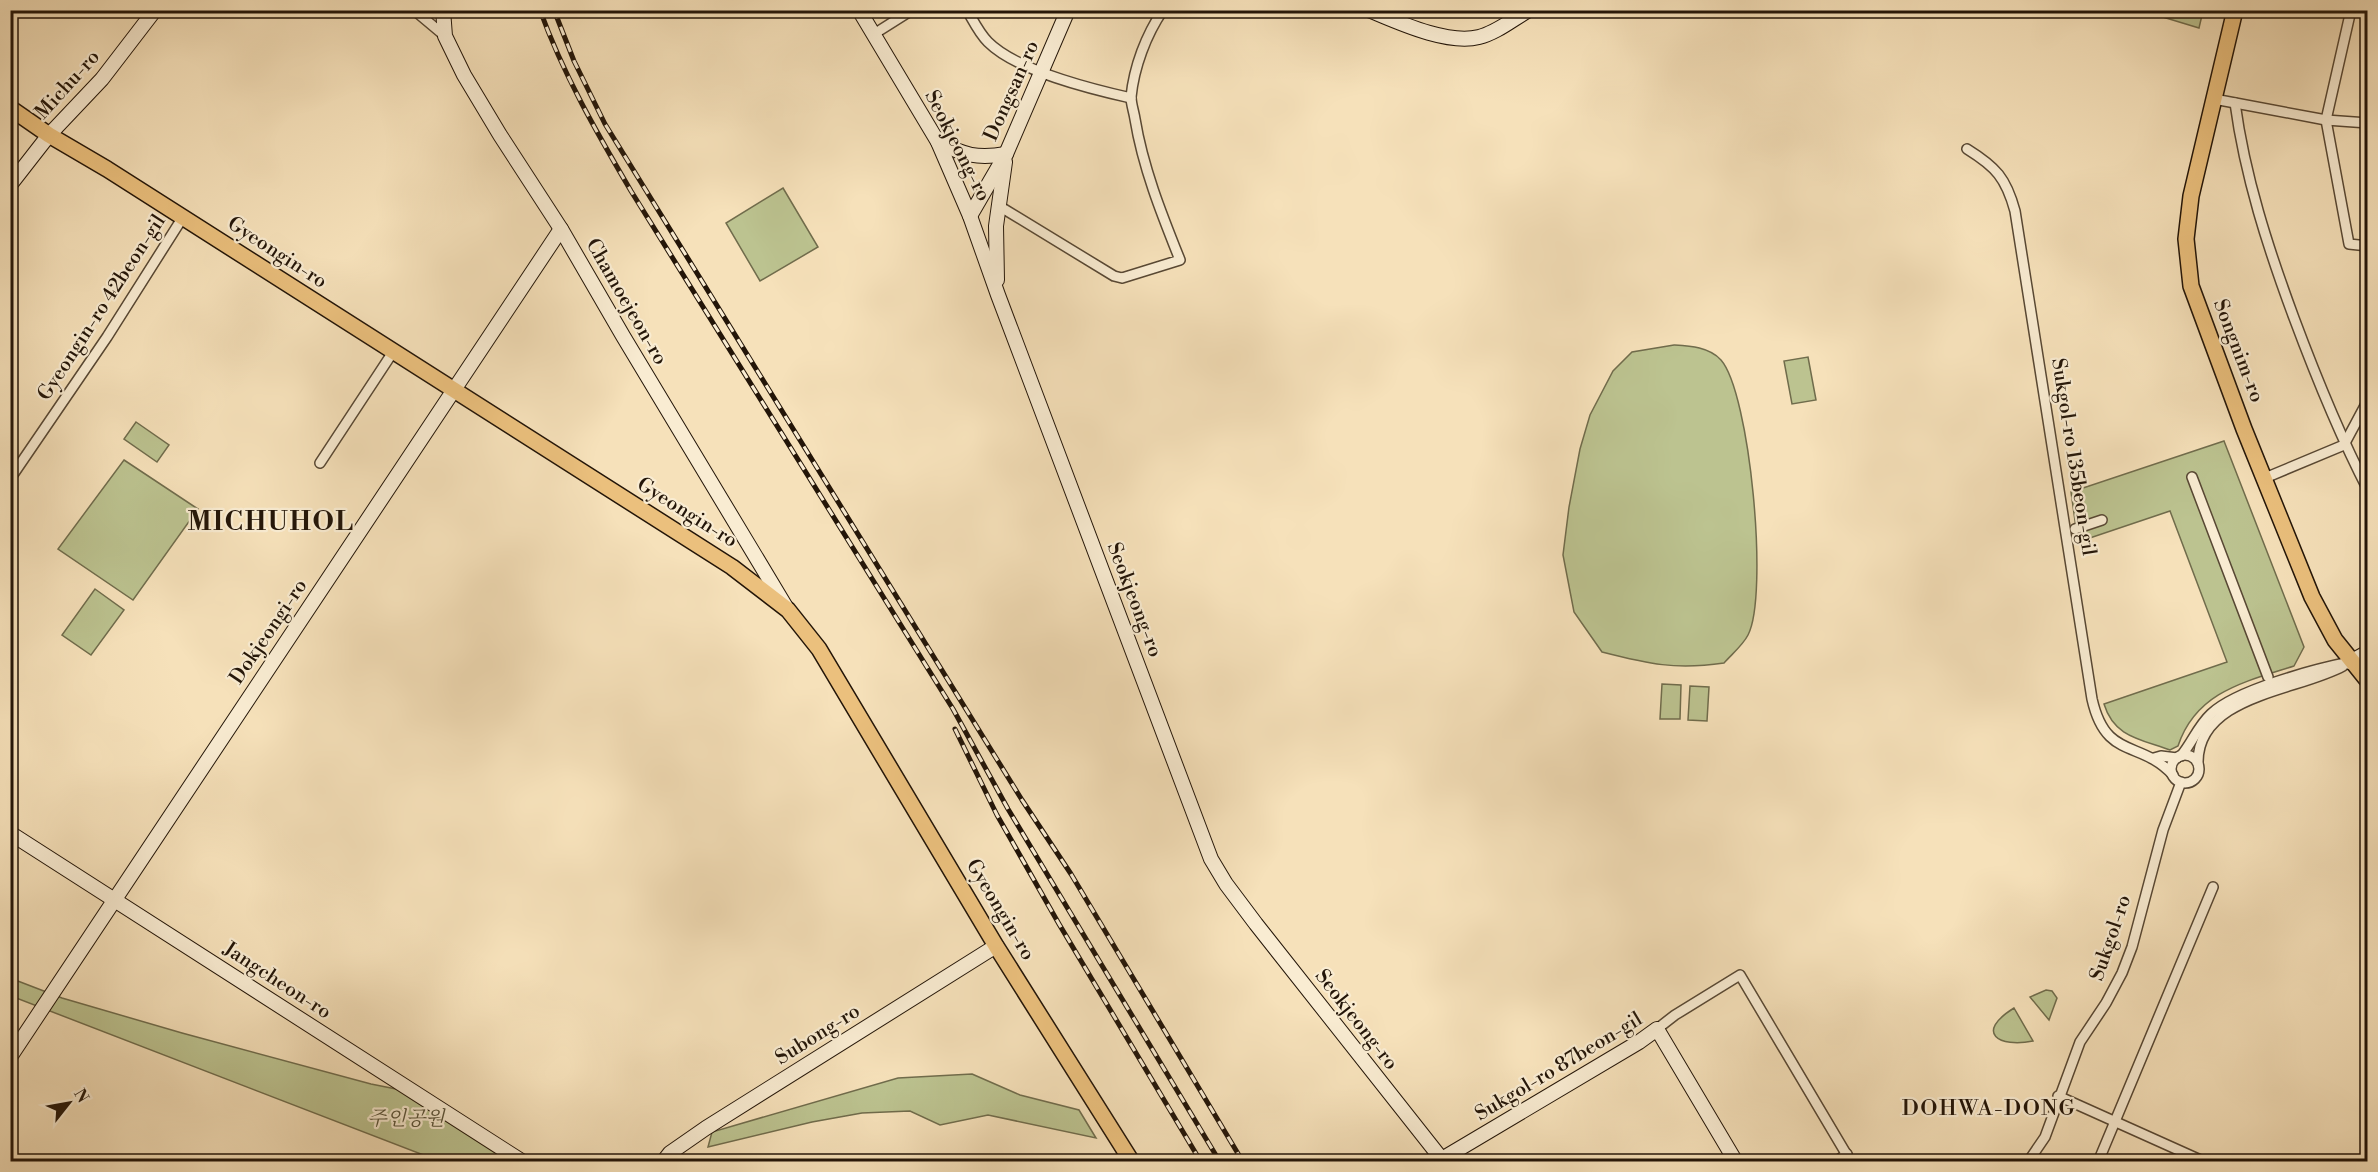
<svg xmlns="http://www.w3.org/2000/svg" width="2378" height="1172" viewBox="0 0 2378 1172" font-family="'Libre Bodoni','Noto Serif KR',serif">
	<style>
		.green { fill: #bcc390; stroke: #706c4c; stroke-width: 1.5 }
		.lines { fill: none; stroke-linecap: round; stroke-linejoin: round }
		.street-casing { stroke: #584834; stroke-width: 12 }
		.secondary-casing { stroke: #231508; stroke-width: 16 }
		.primary-casing { stroke: #231508; stroke-width: 18 }
		.street { stroke: #f9ecd2; stroke-width: 9 }
		.secondary { stroke: #f9ecd2; stroke-width: 14 }
		.primary { stroke: #ebc07d; stroke-width: 15 }
		.rail-casing { stroke: #231508; stroke-width: 5 }
		.rail { stroke: #f9ecd2; stroke-width: 3; stroke-dasharray: 9; stroke-linecap: butt }
		.labels { text-anchor: middle; dominant-baseline: central; stroke-width: 4.5; stroke-linejoin: round; paint-order: stroke }
		.street-label { font-size: 20px; fill: #231508; stroke: #f9ecd2 }
		.park-label { font-size: 20px; font-style: italic; fill: #595238; stroke: #f9ecd2 }
		.quarter-label { font-size: 22px; letter-spacing: 1.5px; fill: #231508; stroke: #f9ecd2 }
		.district-label { font-size: 26px; font-weight: bold; letter-spacing: 1.5px; fill: #231508; stroke: #f9ecd2 }
	</style>
	<rect width="100%" height="100%" fill="#f6e1ba"/>
	<filter id="stains"><feTurbulence type="fractalNoise" baseFrequency=".00333" numOctaves="4"/><feColorMatrix values="0 0 0 0 .2 0 0 0 0 .09 0 0 0 0 .02 0 0 0 .5 -.17"/></filter>
	<radialGradient id="worn" r=".72"><stop offset=".6" stop-color="#630" stop-opacity="0"/><stop offset="1" stop-color="#630" stop-opacity=".3"/></radialGradient>
	<g class="green">
		<polygon points="2157,11 2157,10 2203,11 2199,28 2156,15"/>
		<polygon points="783,188 818,247 760,281 726,223"/>
		<path d="M1674 345C1690 346 1709 347 1721 360 1750 393 1769 595 1748 635 1743 645 1732 654 1724 663 1675 670 1649 664 1602 652L1574 612 1563 555 1569 507 1580 449 1590 415 1613 371 1632 352Z"/>
		<polygon points="1808,357 1816,400 1792,404 1784,361"/>
		<polygon points="136,422 169,445 157,462 124,439"/>
		<path d="M2224 441 2304 647 2294 666C2244 682 2196 692 2178 746L2170 750C2140 739 2114 737 2104 704L2227 662 2170 511 2078 542 2071 492Z"/>
		<polygon points="124,460 198,509 133,600 58,549"/>
		<polygon points="95,589 124,610 91,655 62,635"/>
		<polygon points="1662,684 1681,685 1680,719 1660,719"/>
		<polygon points="1690,686 1709,687 1707,721 1688,720"/>
		<polygon points="10,978 62,998 182,1033 371,1084 416,1093 523,1161 439,1161 11,996"/>
		<polygon points="2046,990 2052,991 2057,998 2049,1020 2030,997"/>
		<path d="M2014 1008 2033 1041C1999 1048 1974 1033 2014 1008Z"/>
		<polygon points="972,1074 1020,1095 1079,1110 1096,1138 988,1115 940,1125 910,1111 862,1113 812,1122 708,1147 712,1132 898,1078"/>
	</g>
	<g class="lines">
		<defs>
			<g id="street">
				<polyline points="414,10 445,36"/>
				<path d="M967 10C974 22 979 33 988 42 1017 71 1091 89 1131 98"/>
				<polyline points="2351,10 2326,120 2349,244 2368,246"/>
				<polyline points="874,34 912,10"/>
				<polyline points="2214,99 2326,120 2368,123"/>
				<path d="M2235 103C2245 177 2268 248 2294 318 2316 377 2339 434 2368 490"/>
				<path d="M1967 149C1996 167 2006 178 2015 211L2092 699C2106 761 2140 739 2173 775"/>
				<path d="M999 206 1114 276 1122 278 1180 260C1162 215 1143 168 1135 119 1134 112 1131 104 1131 97 1134 67 1146 35 1163 10"/>
				<polyline points="320,463 393,352"/>
				<polyline points="2192,477 2268,677"/>
				<polyline points="2265,478 2344,445 2368,400"/>
				<polyline points="10,479 107,337 183,217"/>
				<polyline points="2075,529 2102,520"/>
				<circle cx="2185" cy="769" r="14"/>
				<path d="M2181 756C2192 743 2198 726 2211 714 2236 690 2315 669 2350 662"/>
				<polyline points="2154,758 2161,756 2177,758"/>
				<path d="M2198 763C2197 695 2298 691 2343 666"/>
				<polyline points="1657,1029 1675,1015 1740,975 1851,1162"/>
				<polyline points="2058,1096 2205,1162"/>
				<polyline points="1835,1162 1847,1154"/>
				<polyline points="2028,1162 2045,1137 2080,1042 2106,1003 2122,973 2132,947 2163,830 2181,782"/>
				<polyline points="2098,1162 2213,887"/>
			</g>
			<g id="secondary">
				<polyline points="443,10 445,36 464,75 500,135 561,229 623,336 786,607"/>
				<polyline points="859,10 938,142 970,216 998,295 1211,859 1226,884 1256,924 1444,1162"/>
				<path d="M1369 10C1398 22 1447 45 1479 37 1496 33 1513 19 1529 10"/>
				<path d="M938 142C964 155 977 159 1006 154"/>
				<polyline points="10,185 49,135 102,79 155,10"/>
				<polyline points="970,216 1006,154 1068,10"/>
				<polyline points="997,280 996,226 1005,162"/>
				<polyline points="2350,662 2368,652"/>
				<polyline points="10,833 523,1162"/>
				<polyline points="10,1057 561,229"/>
				<polyline points="1442,1159 1639,1042 1657,1029 1736,1162"/>
				<polyline points="663,1162 670,1153 706,1128 996,946"/>
			</g>
			<g id="primary">
				<polyline points="2235,10 2191,196 2186,239 2191,286 2244,429 2312,597 2335,640 2368,681"/>
				<polyline points="10,108 49,135 107,169 732,567 788,610 819,649 996,946 1132,1162"/>
			</g>
		</defs>
		<use href="#street" class="street-casing"/>
		<use href="#secondary" class="secondary-casing"/>
		<use href="#primary" class="primary-casing"/>
		<use href="#street" class="street"/>
		<use href="#secondary" class="secondary"/>
		<use href="#primary" class="primary"/>
		<defs>
			<g id="rail">
				<path d="M540 10C563 74 597 133 631 191L953 709 1008 809 1220 1162"/>
				<polyline points="554,10 574,61 605,124 1022,800 1071,874 1243,1162"/>
				<polyline points="955,729 997,815 1059,924 1201,1162"/>
			</g>
		</defs>
		<use href="#rail" class="rail-casing"/>
		<use href="#rail" class="rail"/>
	</g>
	<g class="labels">
		<g class="street-label">
			<text transform="translate(68 85) rotate(-48)">Michu-ro</text>
			<text transform="translate(1012 91) rotate(-66)">Dongsan-ro</text>
			<text transform="translate(957 146) rotate(63)">Seokjeong-ro</text>
			<text transform="translate(277 253) rotate(33)">Gyeongin-ro</text>
			<text transform="translate(626 302) rotate(60)">Chamoejeon-ro</text>
			<text transform="translate(102 308) rotate(-57)">Gyeongin-ro 42beon-gil</text>
			<text transform="translate(2238 351) rotate(69)">Songnim-ro</text>
			<text transform="translate(2073 457) rotate(81)">Sukgol-ro 135beon-gil</text>
			<text transform="translate(687 513) rotate(32)">Gyeongin-ro</text>
			<text transform="translate(1134 600) rotate(69)">Seokjeong-ro</text>
			<text transform="translate(269 632) rotate(-56)">Dokjeongi-ro</text>
			<text transform="translate(1000 910) rotate(59)">Gyeongin-ro</text>
			<text transform="translate(2111 938) rotate(-71)">Sukgol-ro</text>
			<text transform="translate(277 981) rotate(33)">Jangcheon-ro</text>
			<text transform="translate(1356 1020) rotate(52)">Seokjeong-ro</text>
			<text transform="translate(818 1035) rotate(-32)">Subong-ro</text>
			<text transform="translate(1559 1067) rotate(-31)">Sukgol-ro 87beon-gil</text>
		</g>
		<g class="park-label">
			<text x="406" y="1119">주인공원</text>
		</g>
		<g class="quarter-label">
			<text x="1989" y="1108">DOHWA-DONG</text>
		</g>
		<g class="district-label">
			<text x="271" y="522">MICHUHOL</text>
		</g>
	</g>
	<rect width="2378" height="1172" fill="none" stroke="#f6e1ba" stroke-width="36"/>
	<rect x="12" y="12" width="2354" height="1148" fill="none" stroke="#231508" stroke-width="3"/>
	<rect x="18" y="18" width="2342" height="1136" fill="none" stroke="#231508" stroke-width="1.5"/>
	<g transform="translate(69 1103) rotate(59)" stroke="#f9ecd2" stroke-width="4.5" paint-order="stroke">
	<path d="M0-4.5L10 22L0 15L-10 22Z" fill="#231508"/>
	<text y="-9" font-size="16" font-weight="bold" text-anchor="middle" fill="#231508">N</text>
	</g>
	<rect width="100%" height="100%" filter="url(#stains)"/>
	<rect width="100%" height="100%" fill="url(#worn)"/>
</svg>
